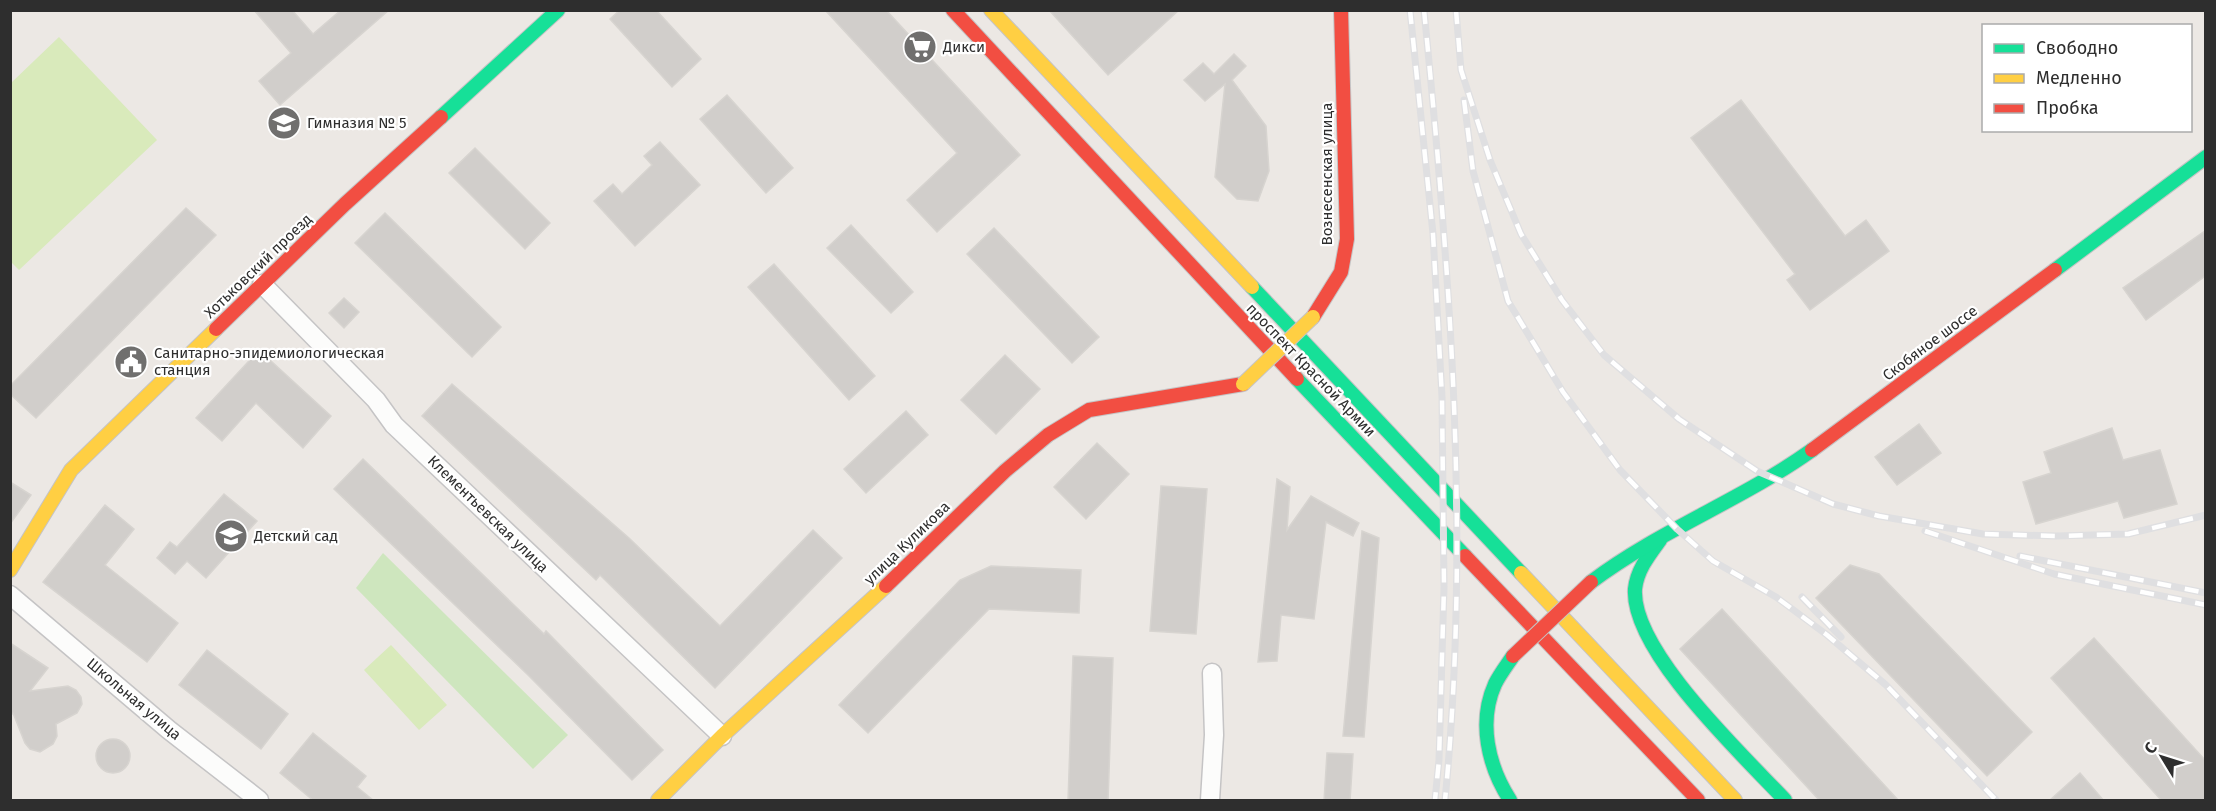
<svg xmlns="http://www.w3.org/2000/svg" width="2216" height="811" viewBox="0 0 2216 811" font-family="'Fira Sans',sans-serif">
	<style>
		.green { fill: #cee6be }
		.pitch { fill: #d9eabb }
		.building { fill: #d1cecb; stroke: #d7d4d0; stroke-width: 1.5 }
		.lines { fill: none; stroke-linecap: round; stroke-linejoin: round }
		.street-casing { stroke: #c5c4c5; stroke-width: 21 }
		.fast-casing { stroke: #c5c4c5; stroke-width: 16 }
		.slow-casing { stroke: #c5c4c5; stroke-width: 16 }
		.jam-casing { stroke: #c5c4c5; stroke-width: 16 }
		.street { stroke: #fcfcfb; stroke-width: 18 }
		.fast { stroke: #16e098; stroke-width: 14 }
		.slow { stroke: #ffcf43; stroke-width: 14 }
		.jam { stroke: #f24e42; stroke-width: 14 }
		.rail-casing { stroke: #dfdfe1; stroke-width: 7 }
		.rail { stroke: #fff; stroke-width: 4.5; stroke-dasharray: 14; stroke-linecap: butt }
		.slow-bridge-casing { stroke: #c5c4c5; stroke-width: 16; stroke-linecap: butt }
		.jam-bridge-casing { stroke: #c5c4c5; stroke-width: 16; stroke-linecap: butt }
		.slow-bridge { stroke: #ffcf43; stroke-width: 14 }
		.jam-bridge { stroke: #f24e42; stroke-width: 14 }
		.labels { text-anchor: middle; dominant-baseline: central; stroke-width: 4.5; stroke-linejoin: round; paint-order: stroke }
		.poi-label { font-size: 15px; fill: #2e2e2e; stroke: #fff; text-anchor: start }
		.street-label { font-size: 15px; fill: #2e2e2e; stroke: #fff }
	</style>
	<rect width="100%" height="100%" fill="#ece8e4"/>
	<polygon class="green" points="383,553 568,735 533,769 356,588"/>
	<g class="pitch">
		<polygon points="59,37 157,140 19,270 10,261 11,83"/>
		<polygon points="391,645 447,705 419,730 364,670"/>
	</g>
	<g class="building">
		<polygon points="254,10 292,10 313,34 341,10 389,10 280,105 259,81 291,53"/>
		<polygon points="620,10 656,10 701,59 672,87 610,19"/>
		<polygon points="825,10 886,10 1020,155 937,232 907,200 957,153"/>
		<polygon points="1049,10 1179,10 1108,75"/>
		<polygon points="1234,54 1246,66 1232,80 1266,126 1269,171 1258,201 1237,199 1215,177 1225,84 1205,101 1184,80 1203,63 1214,74"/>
		<polygon points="727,95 793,168 766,193 700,119"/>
		<polygon points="1741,100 1845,236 1866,220 1889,251 1810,310 1787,280 1795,274 1691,138"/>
		<polygon points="660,142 700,185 635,246 594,201 613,184 622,194 652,165 644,156"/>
		<polygon points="475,148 550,223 525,249 449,173"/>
		<polygon points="186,208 216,235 36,418 10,394 10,386"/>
		<polygon points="385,213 501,327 472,357 355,243"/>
		<polygon points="851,225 913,292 891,313 827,248"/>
		<polygon points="994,228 1099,337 1072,363 967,254"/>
		<polygon points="2205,231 2205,276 2146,320 2123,288"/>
		<polygon points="774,264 875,376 849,400 748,287"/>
		<polygon points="344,298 359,312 344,328 329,313"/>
		<polygon points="259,350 331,416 303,448 256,403 222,441 196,418"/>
		<polygon points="1005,355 1040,389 996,434 961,400"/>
		<polygon points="452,384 629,538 720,626 813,530 842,558 715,688 600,575 596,580 422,416"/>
		<polygon points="906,411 928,435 866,493 844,469"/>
		<polygon points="1919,424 1941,453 1897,485 1875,457"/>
		<polygon points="2112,428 2123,460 2160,450 2177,504 2124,518 2118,501 2036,524 2023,482 2051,473 2044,452"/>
		<polygon points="1097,443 1129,474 1086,519 1054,487"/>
		<polygon points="363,459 544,634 546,631 663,750 632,780 528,675 334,489"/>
		<polygon points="1277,479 1290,487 1287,530 1311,496 1359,523 1353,536 1326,522 1314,619 1281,615 1277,661 1258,662"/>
		<polygon points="10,482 31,495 10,524"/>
		<polygon points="1161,486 1207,489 1196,634 1150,631"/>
		<polygon points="224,494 257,521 206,578 187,561 175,574 157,558 170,542 177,547"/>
		<polygon points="105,505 134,529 105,565 178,623 147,662 43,582"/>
		<polygon points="1362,531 1379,538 1364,737 1343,736"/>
		<polygon points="1850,565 1879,574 2032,732 1987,776 1816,598"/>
		<polygon points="991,566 1081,570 1079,613 989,609 868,733 839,705 960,580"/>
		<polygon points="1722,609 1899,801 1820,801 1680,649"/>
		<polygon points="2094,638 2205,760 2205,801 2162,801 2051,678"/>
		<polygon points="10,643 48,668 30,691 68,686 76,690 81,697 82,704 77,713 56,724 57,736 53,744 40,752 30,749 25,743 13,713 10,716"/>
		<polygon points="207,650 288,714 261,749 179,685"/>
		<polygon points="1073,656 1113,658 1108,801 1068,801"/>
		<polygon points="313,733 366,776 357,787 374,801 314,801 280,773"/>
		<circle cx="113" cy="756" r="17"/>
		<polygon points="1327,753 1353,754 1350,801 1324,801"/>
		<polygon points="2080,773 2104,801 2049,801"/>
	</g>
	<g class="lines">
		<defs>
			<g id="street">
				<polyline points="262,284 376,400 394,425 722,736"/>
				<polyline points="10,595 169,730 259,800"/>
				<polyline points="1210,800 1214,735 1212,673"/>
			</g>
			<g id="fast">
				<polyline points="441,117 558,10"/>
				<polyline points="2055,270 2206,157"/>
				<polyline points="1252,287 1521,573"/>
				<polyline points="1297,379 1465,556"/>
				<path d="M1660 540C1649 555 1637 570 1635 589 1631 651 1744 756 1785 800"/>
				<path d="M1591 582C1660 530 1742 500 1812 450"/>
				<path d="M1510 800C1488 766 1478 722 1495 684 1500 674 1507 665 1513 656"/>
			</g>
			<g id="slow">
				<polyline points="991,10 1252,287"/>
				<polyline points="10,570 71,470 216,329"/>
				<polyline points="1521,573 1735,800"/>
				<polyline points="658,800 722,736 886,586"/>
			</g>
			<g id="jam">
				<polyline points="953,10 1297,379"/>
				<polyline points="1313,317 1341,272 1347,239 1341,10"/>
				<polyline points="216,329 345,204 441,117"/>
				<polyline points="1812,450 2055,270"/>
				<polyline points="1465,556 1698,800"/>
				<polyline points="886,586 1005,471 1048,435 1089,410 1243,384"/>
			</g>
		</defs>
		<use href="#street" class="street-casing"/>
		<use href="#fast" class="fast-casing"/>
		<use href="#slow" class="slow-casing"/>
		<use href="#jam" class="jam-casing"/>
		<use href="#street" class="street"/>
		<use href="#fast" class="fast"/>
		<use href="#slow" class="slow"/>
		<use href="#jam" class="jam"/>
		<defs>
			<g id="rail">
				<polyline points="1410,10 1433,234 1442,397 1444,587 1439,760 1435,800"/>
				<path d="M1424 10C1450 273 1471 537 1445 800"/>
				<polyline points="1456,10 1461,70 1490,160 1521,234 1562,300 1604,355 1679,419 1757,471 1833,504 1879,516 1983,534 2056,536 2128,534 2206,515"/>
				<polyline points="1464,100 1473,171 1508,301 1563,392 1620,470 1677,529 1713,561 1776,597 1827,635 1886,685 1996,800"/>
				<polyline points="1925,531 2054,574 2206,605"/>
				<polyline points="2020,556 2206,593"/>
				<polyline points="1802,597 1841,637"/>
			</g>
		</defs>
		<use href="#rail" class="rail-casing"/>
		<use href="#rail" class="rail"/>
		<defs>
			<polyline id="slow-bridge" points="1243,384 1313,317"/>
			<polyline id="jam-bridge" points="1513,656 1591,582"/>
		</defs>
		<use href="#slow-bridge" class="slow-bridge-casing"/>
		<use href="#jam-bridge" class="jam-bridge-casing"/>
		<use href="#slow-bridge" class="slow-bridge"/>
		<use href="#jam-bridge" class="jam-bridge"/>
	</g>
	<defs>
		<symbol id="supermarket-disc" viewBox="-11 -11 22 22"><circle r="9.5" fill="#706f6e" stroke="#fff"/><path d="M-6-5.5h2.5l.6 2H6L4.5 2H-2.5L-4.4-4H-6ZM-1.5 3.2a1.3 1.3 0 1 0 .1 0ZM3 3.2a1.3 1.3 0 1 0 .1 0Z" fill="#fff"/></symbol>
		<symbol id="school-disc" viewBox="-11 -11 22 22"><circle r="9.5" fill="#706f6e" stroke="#fff"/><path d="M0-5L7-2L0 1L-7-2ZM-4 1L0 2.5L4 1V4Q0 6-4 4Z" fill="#fff"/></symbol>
		<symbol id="civic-disc" viewBox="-11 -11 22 22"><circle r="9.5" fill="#706f6e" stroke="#fff"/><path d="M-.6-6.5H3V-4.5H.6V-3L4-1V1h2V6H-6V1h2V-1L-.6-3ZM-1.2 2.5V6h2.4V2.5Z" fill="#fff"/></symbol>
	</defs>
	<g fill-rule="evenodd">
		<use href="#supermarket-disc" x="901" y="28" width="38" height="38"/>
		<use href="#school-disc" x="265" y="104" width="38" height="38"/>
		<use href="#civic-disc" x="112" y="343" width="38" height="38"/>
		<use href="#school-disc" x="212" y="517" width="38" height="38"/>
	</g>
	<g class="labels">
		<g class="poi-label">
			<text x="943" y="47">Дикси</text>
			<text x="307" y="123">Гимназия № 5</text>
			<text x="154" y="353">Санитарно-эпидемиологическая<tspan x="154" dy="17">станция</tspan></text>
			<text x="254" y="536">Детский сад</text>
		</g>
		<g class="street-label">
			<text transform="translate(1327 174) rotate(-90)">Вознесенская улица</text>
			<text transform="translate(258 266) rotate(-44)">Хотьковский проезд</text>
			<text transform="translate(1930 343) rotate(-37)">Скобяное шоссе</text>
			<text transform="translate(1311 370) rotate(46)">проспект Красной Армии</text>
			<text transform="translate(488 514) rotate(44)">Клементьевская улица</text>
			<text transform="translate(907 543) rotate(-44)">улица Куликова</text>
			<text transform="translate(134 699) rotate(40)">Школьная улица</text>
		</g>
	</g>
	<rect width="2216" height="811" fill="none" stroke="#2e2e2e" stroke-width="24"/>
	<rect x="1982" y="24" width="210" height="108" fill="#ffffff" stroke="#ababab" stroke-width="1.5"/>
	<rect x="1994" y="44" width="30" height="9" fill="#16e098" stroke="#ababab" stroke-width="1.5"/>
	<text x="2036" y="54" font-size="18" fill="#2e2e2e">Свободно</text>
	<rect x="1994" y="74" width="30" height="9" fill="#ffcf43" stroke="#ababab" stroke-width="1.5"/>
	<text x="2036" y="84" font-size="18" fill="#2e2e2e">Медленно</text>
	<rect x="1994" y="104" width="30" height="9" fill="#f24e42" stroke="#ababab" stroke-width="1.5"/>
	<text x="2036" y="114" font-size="18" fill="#2e2e2e">Пробка</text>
	<g transform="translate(2162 757) rotate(308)" stroke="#ffffff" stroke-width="4.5" paint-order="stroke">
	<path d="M0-4.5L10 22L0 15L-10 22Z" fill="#2e2e2e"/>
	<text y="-9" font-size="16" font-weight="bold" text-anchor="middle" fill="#2e2e2e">С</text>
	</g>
</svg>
